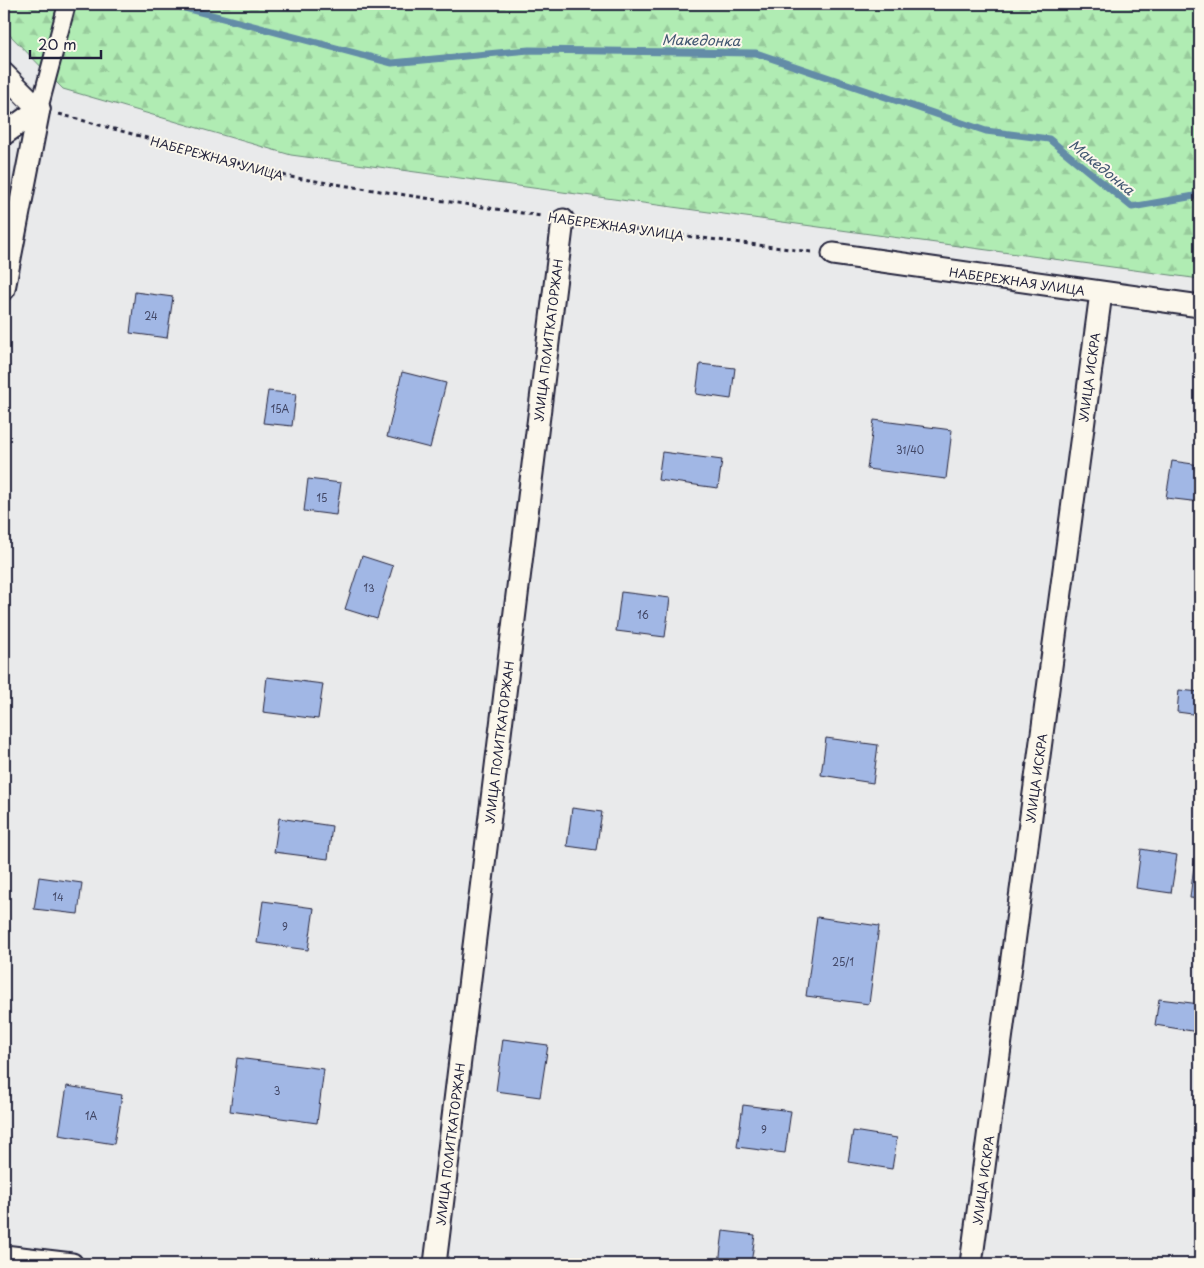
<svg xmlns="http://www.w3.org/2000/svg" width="1204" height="1268" viewBox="0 0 1204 1268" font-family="'Playpen Sans',sans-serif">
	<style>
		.forest { fill: url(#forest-firs); stroke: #698777 }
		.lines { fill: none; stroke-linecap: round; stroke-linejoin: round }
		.stream { stroke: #638ca7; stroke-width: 7 }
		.building { fill: #a1b7e5; stroke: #22223b }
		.pedestrian-casing { stroke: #22223b; stroke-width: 20 }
		.minor-casing { stroke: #22223b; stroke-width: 25 }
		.path { stroke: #22223b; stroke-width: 3; stroke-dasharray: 4 4; stroke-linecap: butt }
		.pedestrian { stroke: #fbf7ec; stroke-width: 16 }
		.minor { stroke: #fbf7ec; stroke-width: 21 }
		.labels { text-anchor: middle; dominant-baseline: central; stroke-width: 4; stroke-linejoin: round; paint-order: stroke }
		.number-label { font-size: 10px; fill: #424766 }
		.street-label { font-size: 12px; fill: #22223b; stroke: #fbf7ec }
		.water-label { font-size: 14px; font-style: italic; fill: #425771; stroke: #fbf7ec }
	</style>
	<defs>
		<pattern id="forest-firs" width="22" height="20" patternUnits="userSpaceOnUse" patternTransform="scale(1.25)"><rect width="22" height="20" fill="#b0ecb3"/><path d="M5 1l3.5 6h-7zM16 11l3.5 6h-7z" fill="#97ca9b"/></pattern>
	</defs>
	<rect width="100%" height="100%" fill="#e9eaeb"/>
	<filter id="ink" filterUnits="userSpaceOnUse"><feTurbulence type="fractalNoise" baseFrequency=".02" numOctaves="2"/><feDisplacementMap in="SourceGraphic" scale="10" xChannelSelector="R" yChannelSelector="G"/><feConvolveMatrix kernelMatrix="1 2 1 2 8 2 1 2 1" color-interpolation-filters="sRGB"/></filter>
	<g filter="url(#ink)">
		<polygon class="forest" points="4,4 1200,4 1200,279 291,155 63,89 4,29"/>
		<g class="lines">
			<polyline class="stream" points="170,4 392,63 529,50 756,53 986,131 1049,139 1132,207 1200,195"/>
		</g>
		<g class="building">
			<polygon points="135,292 173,297 167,338 130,333"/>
			<polygon points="700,364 735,368 731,399 696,394"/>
			<polygon points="402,372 446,383 430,448 387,437"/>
			<polygon points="268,391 296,394 292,426 263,423"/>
			<polygon points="874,420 952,430 946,479 867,469"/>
			<polygon points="662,452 722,460 718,488 658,480"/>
			<polygon points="1172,461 1200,465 1200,502 1166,498"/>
			<polygon points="308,479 341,483 336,515 304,511"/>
			<polygon points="362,556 393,566 377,619 345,609"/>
			<polygon points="621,592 670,598 665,637 616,631"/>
			<polygon points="267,677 323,684 318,719 263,712"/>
			<polygon points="1179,690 1200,692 1200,715 1177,712"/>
			<polygon points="826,738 878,745 873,783 821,775"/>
			<polygon points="572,808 602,812 596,850 567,846"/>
			<polygon points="279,818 332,826 328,859 274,852"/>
			<polygon points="1141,849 1177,855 1171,893 1136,888"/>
			<polygon points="1195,857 1200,857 1200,899 1190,898"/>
			<polygon points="39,877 82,883 78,914 34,909"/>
			<polygon points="263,901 314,908 308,950 257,943"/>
			<polygon points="817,917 879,926 869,1004 806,996"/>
			<polygon points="1159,999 1200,1004 1198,1032 1155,1025"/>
			<polygon points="503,1039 548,1045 540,1097 496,1091"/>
			<polygon points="237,1058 324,1069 317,1123 230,1111"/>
			<polygon points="67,1086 122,1095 114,1144 59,1135"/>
			<polygon points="743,1105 791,1111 785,1153 737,1147"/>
			<polygon points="853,1131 897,1138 892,1169 848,1162"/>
			<polygon points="723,1231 755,1235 751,1264 719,1264"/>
		</g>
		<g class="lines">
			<defs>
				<polyline id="pedestrian" points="39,109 67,4"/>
				<g id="minor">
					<polyline points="4,74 39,109"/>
					<polyline points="4,134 39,109"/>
					<polyline points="833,254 1200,306"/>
					<polyline points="4,289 39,109"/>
					<polyline points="4,1256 72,1264"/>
					<polyline points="435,1264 563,220"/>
					<polyline points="971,1264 1101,293"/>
				</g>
			</defs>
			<use href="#pedestrian" class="pedestrian-casing"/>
			<use href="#minor" class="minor-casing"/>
			<g class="path">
				<polyline points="59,114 290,177 541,216"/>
				<polyline points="585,223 812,252"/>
			</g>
			<use href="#pedestrian" class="pedestrian"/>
			<use href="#minor" class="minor"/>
		</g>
	</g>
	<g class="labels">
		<g class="number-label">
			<text x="151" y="315">24</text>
			<text x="280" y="408">15А</text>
			<text x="910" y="449">31/40</text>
			<text x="322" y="497">15</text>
			<text x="369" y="587">13</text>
			<text x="643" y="614">16</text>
			<text x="58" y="896">14</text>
			<text x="285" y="926">9</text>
			<text x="843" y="961">25/1</text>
			<text x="277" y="1090">3</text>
			<text x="91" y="1115">1А</text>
			<text x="764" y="1129">9</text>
		</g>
		<g class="street-label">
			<text transform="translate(217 158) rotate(15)">НАБЕРЕЖНАЯ УЛИЦА</text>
			<text transform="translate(616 226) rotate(8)">НАБЕРЕЖНАЯ УЛИЦА</text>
			<text transform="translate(1017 281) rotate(8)">НАБЕРЕЖНАЯ УЛИЦА</text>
			<text transform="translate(548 340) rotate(-83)">УЛИЦА ПОЛИТКАТОРЖАН</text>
			<text transform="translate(1089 377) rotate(-82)">УЛИЦА ИСКРА</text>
			<text transform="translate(499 742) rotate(-83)">УЛИЦА ПОЛИТКАТОРЖАН</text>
			<text transform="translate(1036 778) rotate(-82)">УЛИЦА ИСКРА</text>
			<text transform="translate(450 1144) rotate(-83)">УЛИЦА ПОЛИТКАТОРЖАН</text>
			<text transform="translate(983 1180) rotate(-82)">УЛИЦА ИСКРА</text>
		</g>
		<g class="water-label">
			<text transform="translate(701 40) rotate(1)">Македонка</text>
			<text transform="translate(1102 167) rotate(39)">Македонка</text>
		</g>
	</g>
	<rect width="1204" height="1268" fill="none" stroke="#fbf7ec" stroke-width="20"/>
	<rect x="10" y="10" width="1184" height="1248" fill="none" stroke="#22223b" stroke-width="2" filter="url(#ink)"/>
	<path d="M30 50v8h71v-8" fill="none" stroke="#22223b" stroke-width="2.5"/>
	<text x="38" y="50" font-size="15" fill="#22223b" stroke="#fbf7ec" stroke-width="4" paint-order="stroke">20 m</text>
</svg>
